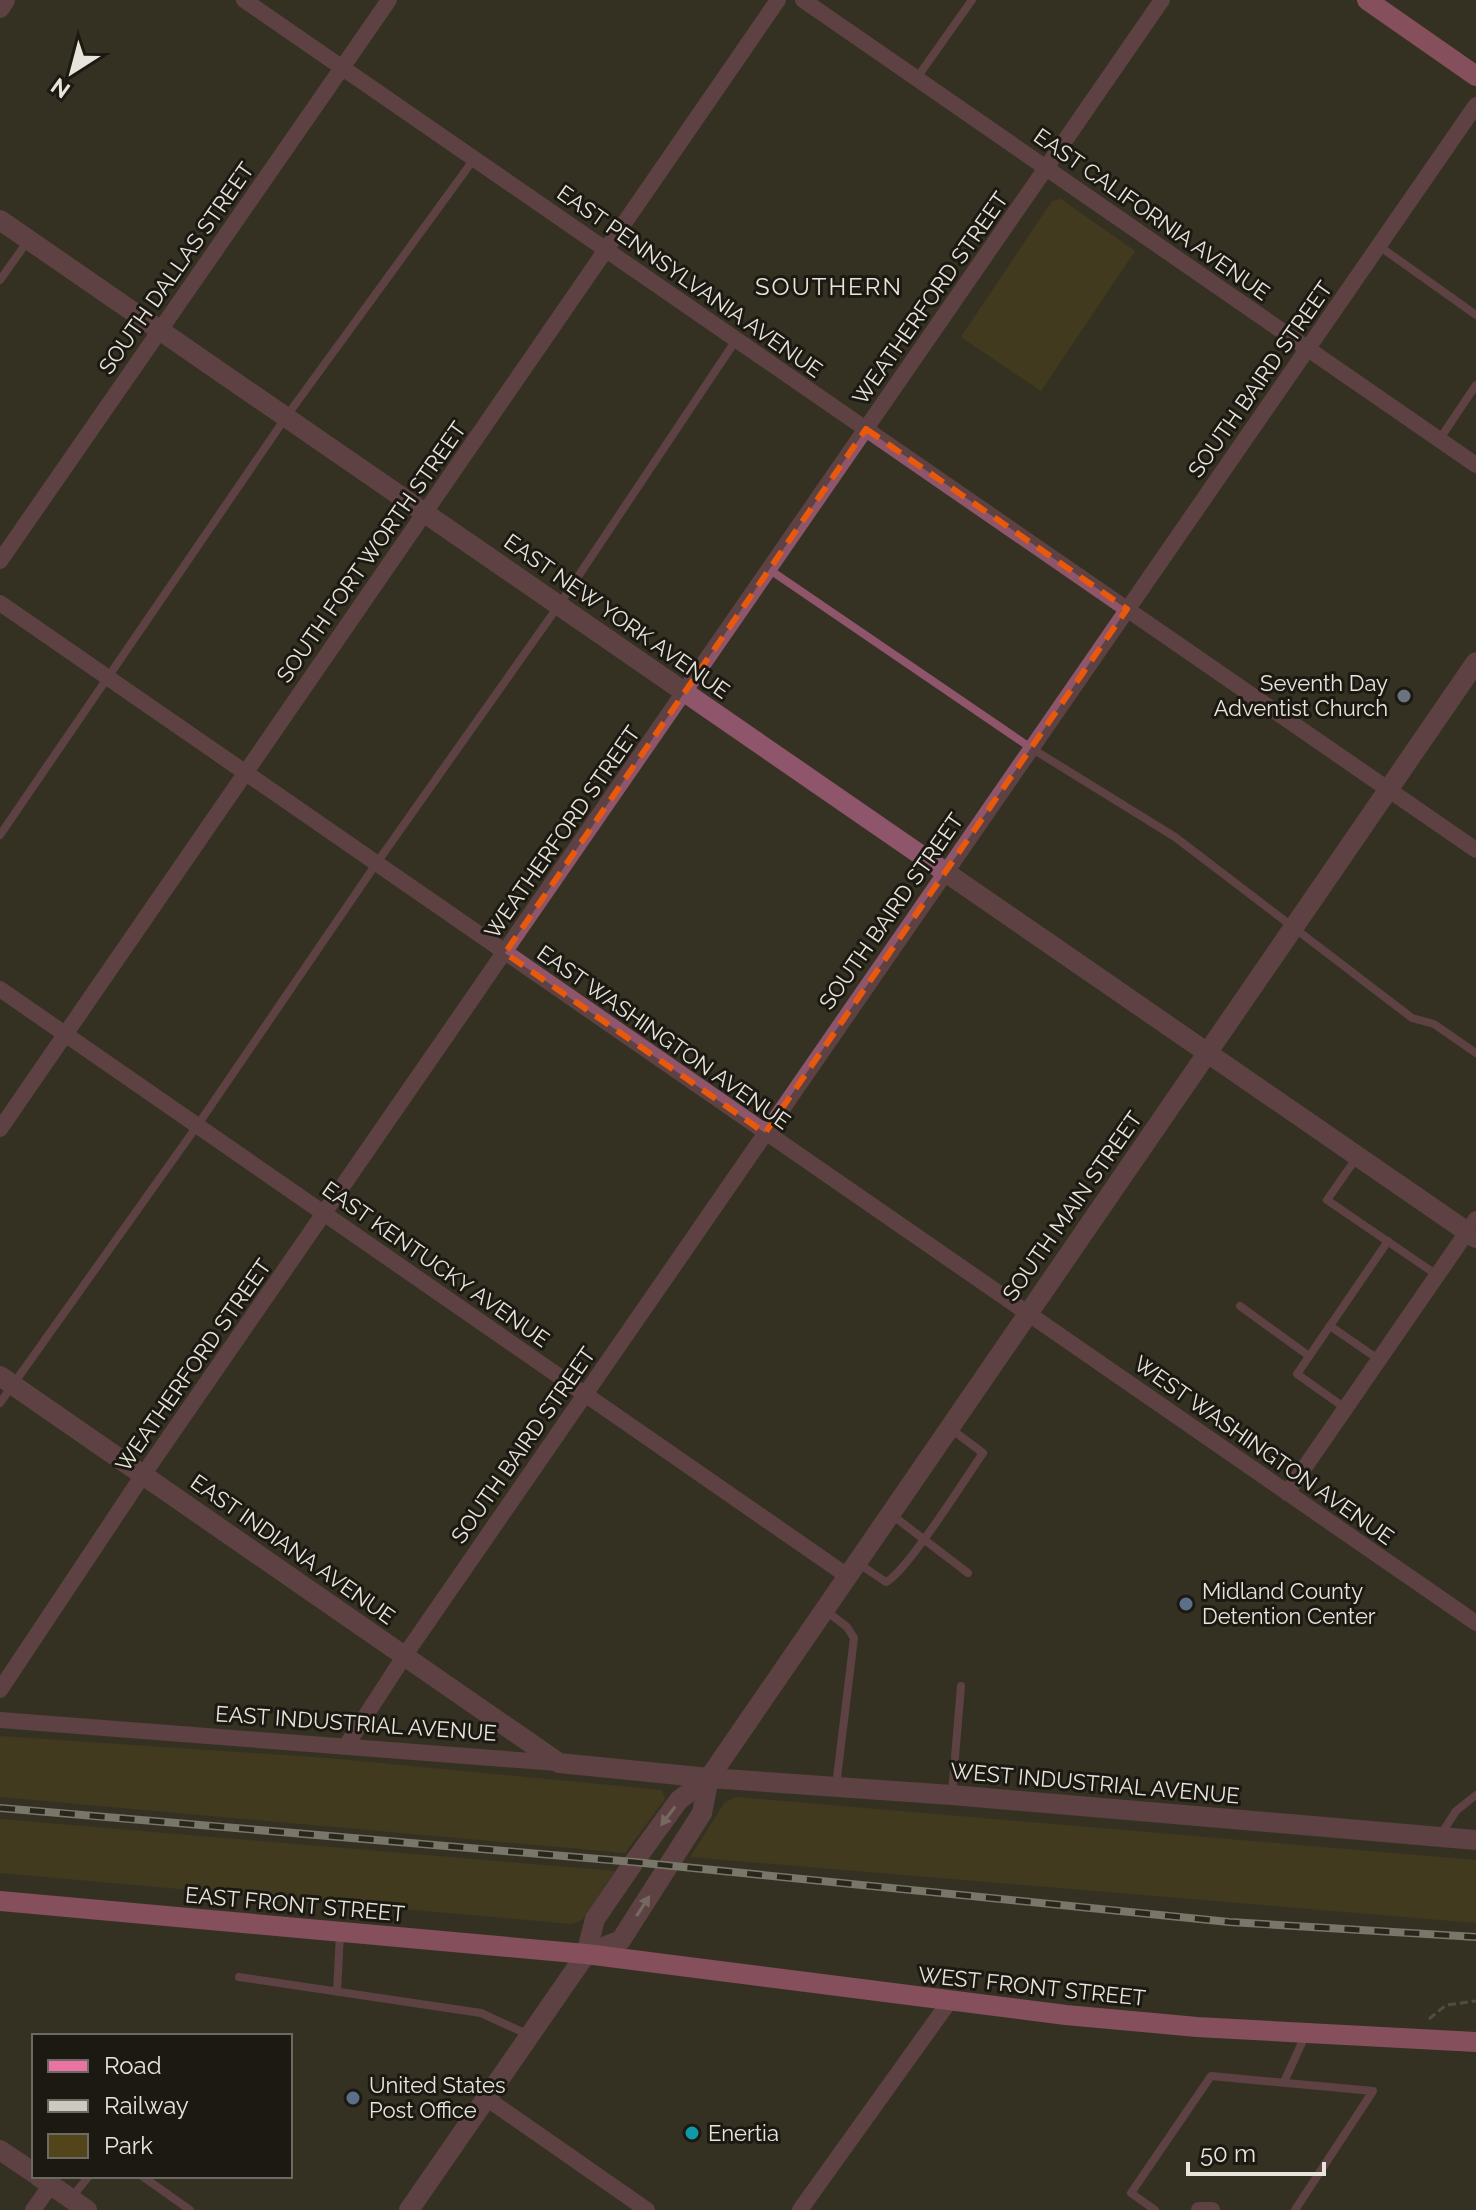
<svg xmlns="http://www.w3.org/2000/svg" width="1476" height="2210" viewBox="0 0 1476 2210" font-family="Raleway,sans-serif">
	<style>
		.green { fill: #514519 }
		.lines { fill: none; stroke-linecap: round; stroke-linejoin: round }
		.path { stroke: #726f62; stroke-width: 3; stroke-dasharray: 8 4; stroke-linecap: butt }
		.service { stroke: #8e556b; stroke-width: 8 }
		.minor { stroke: #8e556b; stroke-width: 16 }
		.tertiary { stroke: #8e556b; stroke-width: 20 }
		.primary { stroke: #e973a3; stroke-width: 20 }
		.rail-casing { stroke: #cccac0; stroke-width: 8 }
		.rail { stroke: #1b1912; stroke-width: 5; stroke-dasharray: 15; stroke-linecap: butt }
		.oneway { fill: #c3abae }
		.marked { fill: none; stroke: #e8590c; stroke-width: 6; stroke-dasharray: 16 10; stroke-linejoin: round }
		.worship-dot { fill: #6b7280; stroke: #1b1912; stroke-width: 3 }
		.service-dot { fill: #5c6f8a; stroke: #1b1912; stroke-width: 3 }
		.culture-dot { fill: #0f9aa8; stroke: #1b1912; stroke-width: 3 }
		.labels { text-anchor: middle; dominant-baseline: central; stroke-width: 6; stroke-linejoin: round; paint-order: stroke }
		.street-label { font-size: 22px; fill: #e6e4db; stroke: #1b1912 }
		.poi-label { font-size: 22px; fill: #e6e4db; stroke: #1b1912; text-anchor: start }
		.neighbourhood-label { font-size: 24px; letter-spacing: 2px; fill: #e6e4db; stroke: #1b1912 }
	</style>
	<rect width="100%" height="100%" fill="#353123"/>
	<g class="green">
		<polygon points="1061,199 1135,251 1041,391 961,337 1052,201"/>
		<polygon points="0,1736 328,1758 662,1790 665,1799 625,1853 0,1797"/>
		<polygon points="736,1797 1476,1860 1476,1923 690,1857 725,1802"/>
		<polygon points="0,1819 615,1871 582,1920 572,1924 0,1873"/>
	</g>
	<g class="lines">
		<polyline class="path" points="1429,2019 1446,2005 1476,2001"/>
		<g class="service">
			<polyline points="916,79 972,0"/>
			<polyline points="1379,246 1476,315"/>
			<polyline points="0,280 27,242"/>
			<polyline points="1439,440 1476,385"/>
			<polyline points="770,570 1031,748 1175,837 1412,1018 1434,1024 1476,1053"/>
			<polyline points="0,835 286,417 474,159"/>
			<polyline points="1357,1157 1327,1200 1437,1275"/>
			<polyline points="1240,1306 1309,1356"/>
			<polyline points="1330,1326 1378,1359"/>
			<polyline points="0,1403 197,1126 376,864 559,605 736,340"/>
			<polyline points="1345,1408 1297,1374 1388,1241"/>
			<polyline points="892,1515 968,1573"/>
			<path d="M856 1562 886 1582C906 1573 967 1476 983 1453L951 1429"/>
			<polyline points="825,1610 847,1627 854,1638 836,1786"/>
			<polyline points="952,1793 961,1686"/>
			<polyline points="1440,1836 1456,1811 1476,1795"/>
			<polyline points="239,1977 481,2013 529,2035"/>
			<polyline points="337,1992 340,1933"/>
			<polyline points="1284,2082 1305,2036"/>
			<polyline points="142,2176 190,2210"/>
			<polyline points="72,2197 89,2176"/>
			<polyline points="1155,2210 1131,2193 1211,2076 1373,2091 1295,2210"/>
		</g>
		<g class="minor">
			<polyline points="244,0 1476,850"/>
			<polyline points="803,0 1476,465"/>
			<polyline points="0,561 389,0"/>
			<polyline points="0,603 1476,1623"/>
			<polyline points="0,989 846,1575"/>
			<polyline points="0,1129 778,0"/>
			<polyline points="1287,1493 1476,1219"/>
			<polyline points="0,1690 143,1475 1162,0"/>
			<polyline points="0,1720 557,1763"/>
			<polyline points="346,1746 405,1655 1476,105"/>
			<polyline points="486,2098 647,2210"/>
			<polyline points="33,2210 51,2185"/>
			<polyline points="800,2210 949,2002"/>
			<polyline points="1199,2210 1212,2210"/>
		</g>
		<g class="tertiary">
			<polyline points="0,8 5,0"/>
			<polyline points="0,220 1476,1238"/>
			<polyline points="0,1376 559,1763 709,1778 952,1795 1476,1840"/>
			<polyline points="586,1954 621,1940 702,1813 709,1778"/>
			<polyline points="0,2150 34,2173"/>
			<polyline points="38,2176 87,2210"/>
			<polyline points="409,2210 586,1954 595,1919 634,1862 679,1800 709,1778 1476,662"/>
		</g>
		<g class="primary">
			<polyline points="1367,0 1476,76"/>
			<polyline points="0,1901 586,1954 1066,2015 1197,2027 1476,2042"/>
		</g>
		<defs>
			<polyline id="rail" points="0,1808 634,1862 1229,1922 1476,1937"/>
		</defs>
		<use href="#rail" class="rail-casing"/>
		<use href="#rail" class="rail"/>
	</g>
	<defs><path id="oneway-solid" d="M-6-.8H1V-3.2L6.5 0L1 3.2V.8H-6Z" transform="scale(2)"/></defs>
	<g class="oneway">
		<use href="#oneway-solid" transform="translate(668 1816) rotate(127)"/>
		<use href="#oneway-solid" transform="translate(643 1906) rotate(-57)"/>
	</g>
	<path d="M0 0H1476V2210H0ZM866 429 1127 609 765 1133 505 953Z" fill="#353123" fill-opacity=".55" fill-rule="evenodd"/>
	<path class="marked" d="M866 429 1127 609 765 1133 505 953Z"/>
	<circle class="worship-dot" cx="1404" cy="696" r="8"/>
	<g class="service-dot">
		<circle cx="1186" cy="1604" r="8"/>
		<circle cx="353" cy="2098" r="8"/>
	</g>
	<circle class="culture-dot" cx="692" cy="2133" r="8"/>
	<g class="labels">
		<g class="street-label">
			<text transform="translate(1152 214) rotate(35)">EAST CALIFORNIA AVENUE</text>
			<text transform="translate(176 268) rotate(-55)">SOUTH DALLAS STREET</text>
			<text transform="translate(690 281) rotate(35)">EAST PENNSYLVANIA AVENUE</text>
			<text transform="translate(930 298) rotate(-55)">WEATHERFORD STREET</text>
			<text transform="translate(1260 379) rotate(-55)">SOUTH BAIRD STREET</text>
			<text transform="translate(371 552) rotate(-55)">SOUTH FORT WORTH STREET</text>
			<text transform="translate(617 616) rotate(35)">EAST NEW YORK AVENUE</text>
			<text transform="translate(562 832) rotate(-55)">WEATHERFORD STREET</text>
			<text transform="translate(891 911) rotate(-55)">SOUTH BAIRD STREET</text>
			<text transform="translate(664 1037) rotate(35)">EAST WASHINGTON AVENUE</text>
			<text transform="translate(1072 1206) rotate(-55)">SOUTH MAIN STREET</text>
			<text transform="translate(436 1264) rotate(35)">EAST KENTUCKY AVENUE</text>
			<text transform="translate(193 1365) rotate(-55)">WEATHERFORD STREET</text>
			<text transform="translate(523 1445) rotate(-55)">SOUTH BAIRD STREET</text>
			<text transform="translate(1264 1450) rotate(35)">WEST WASHINGTON AVENUE</text>
			<text transform="translate(293 1549) rotate(35)">EAST INDIANA AVENUE</text>
			<text transform="translate(356 1723) rotate(4)">EAST INDUSTRIAL AVENUE</text>
			<text transform="translate(1095 1783) rotate(5)">WEST INDUSTRIAL AVENUE</text>
			<text transform="translate(295 1904) rotate(5)">EAST FRONT STREET</text>
			<text transform="translate(1032 1986) rotate(6)">WEST FRONT STREET</text>
		</g>
		<g class="poi-label">
			<text x="1388" y="683" text-anchor="end">Seventh Day<tspan x="1388" dy="25">Adventist Church</tspan></text>
			<text x="1202" y="1591">Midland County<tspan x="1202" dy="25">Detention Center</tspan></text>
			<text x="369" y="2085">United States<tspan x="369" dy="25">Post Office</tspan></text>
			<text x="708" y="2133">Enertia</text>
		</g>
		<g class="neighbourhood-label">
			<text x="829" y="286">SOUTHERN</text>
		</g>
	</g>
	<rect x="32" y="2034" width="260" height="144" fill="#1b1912" stroke="#6c6a62" stroke-width="2"/>
	<rect x="48" y="2060" width="40" height="12" fill="#e973a3" stroke="#6c6a62" stroke-width="2"/>
	<text x="104" y="2074" font-size="24" fill="#e6e4db">Road</text>
	<rect x="48" y="2100" width="40" height="12" fill="#cccac0" stroke="#6c6a62" stroke-width="2"/>
	<text x="104" y="2114" font-size="24" fill="#e6e4db">Railway</text>
	<rect x="48" y="2134" width="40" height="24" fill="#514519" stroke="#6c6a62" stroke-width="2"/>
	<text x="104" y="2154" font-size="24" fill="#e6e4db">Park</text>
	<g transform="translate(72 72) rotate(216)" stroke="#1b1912" stroke-width="6" paint-order="stroke">
	<path d="M0-6L14 30L0 20L-14 30Z" fill="#e6e4db"/>
	<text y="-12" font-size="22" font-weight="bold" text-anchor="middle" fill="#e6e4db">N</text>
	</g>
	<path d="M1188 2162v12h136v-12" fill="none" stroke="#e6e4db" stroke-width="4"/>
	<text x="1200" y="2162" font-size="24" fill="#e6e4db" stroke="#1b1912" stroke-width="6" paint-order="stroke">50 m</text>
</svg>
